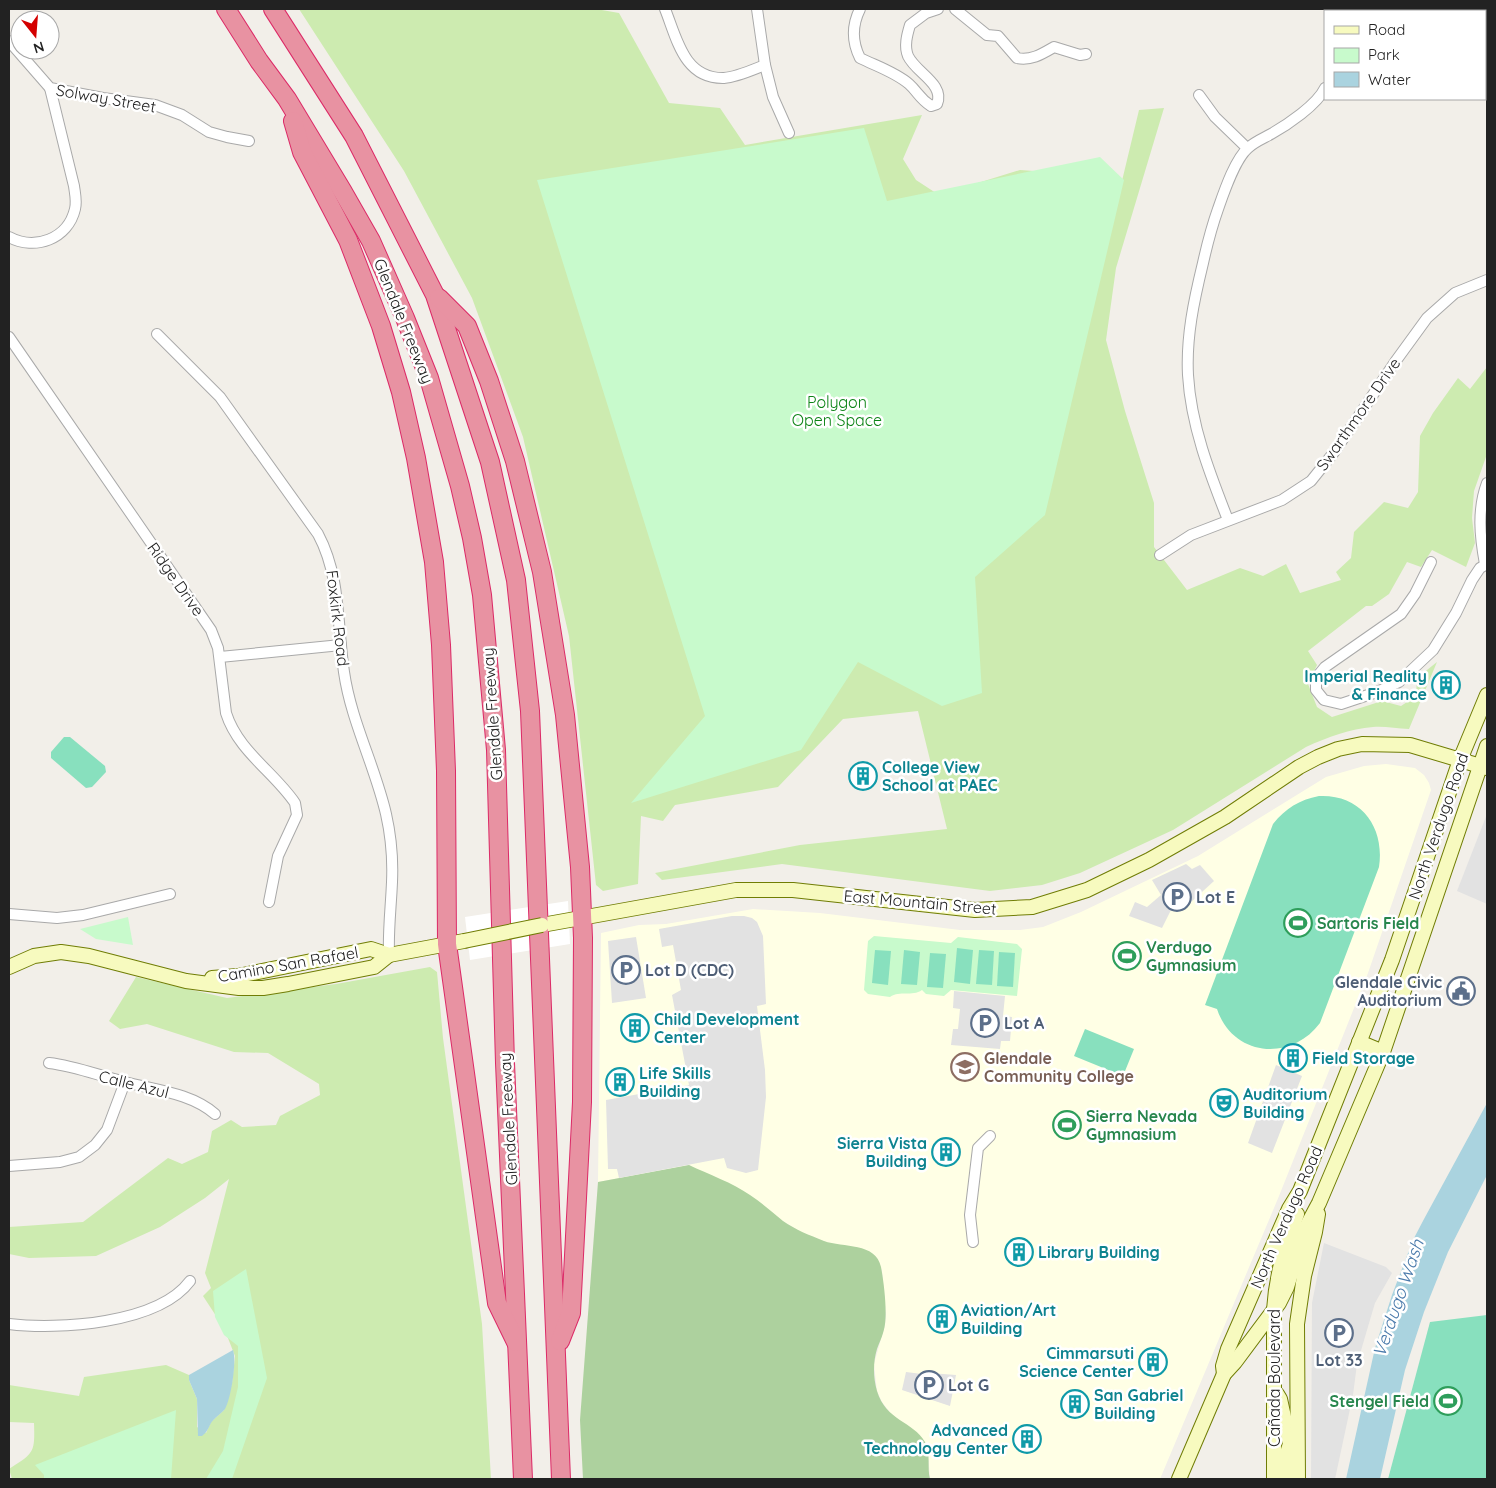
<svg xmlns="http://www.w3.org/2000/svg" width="1496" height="1488" viewBox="0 0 1496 1488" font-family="Quicksand,sans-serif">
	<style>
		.education { fill: #ffffe5 }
		.grass { fill: #cdebb0 }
		.forest { fill: #add19e }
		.park { fill: #c8facc }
		.pitch { fill: #88e0be }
		.parking { fill: #e2e2e2 }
		.water { fill: #aad3df }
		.pier { fill: #fff }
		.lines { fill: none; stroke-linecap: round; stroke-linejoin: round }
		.street-casing { stroke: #a9a9a9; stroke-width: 12 }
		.secondary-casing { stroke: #707d05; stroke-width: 16 }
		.highway-casing { stroke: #dc2a67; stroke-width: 20 }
		.street { stroke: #fff; stroke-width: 10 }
		.secondary { stroke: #f7fabf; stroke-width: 14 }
		.highway { stroke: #e892a2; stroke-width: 18 }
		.secondary-bridge-casing { stroke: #707d05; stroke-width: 16; stroke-linecap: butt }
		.secondary-bridge { stroke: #f7fabf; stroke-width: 14 }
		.labels { text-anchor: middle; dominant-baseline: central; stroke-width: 5; stroke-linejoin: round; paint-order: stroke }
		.street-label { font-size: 16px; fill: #222; stroke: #fff }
		.park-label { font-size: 16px; fill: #0c8416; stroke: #fff }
		.culture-label { font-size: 16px; font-weight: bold; fill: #0d838f; stroke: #fff; text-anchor: start }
		.service-label { font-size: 16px; font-weight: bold; fill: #4e5e75; stroke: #fff; text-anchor: start }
		.leisure-label { font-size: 16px; font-weight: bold; fill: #27864d; stroke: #fff; text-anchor: start }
		.education-label { font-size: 16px; font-weight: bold; fill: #785e54; stroke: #fff; text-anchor: start }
		.water-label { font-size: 18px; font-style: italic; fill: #4a7aab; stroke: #fff }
	</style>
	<rect width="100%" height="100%" fill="#f2efe9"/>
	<polygon class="education" points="1386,764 1415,768 1424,775 1429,783 1431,790 1368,973 1279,1196 1160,1479 930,1479 928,1451 912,1429 892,1415 882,1402 877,1391 874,1364 885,1325 886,1315 882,1271 877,1258 866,1250 828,1243 801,1232 689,1165 598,1182 601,933 639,925 666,924 753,909 820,913 960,930 1020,930 1043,927 1081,912 1198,856 1326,777 1364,766"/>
	<g class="grass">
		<path d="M299 9H596L619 13 669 103 720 108 745 145 922 115 903 159 916 180 939 195 1020 170 1062 173 1103 260 1139 110 1164 108 1116 268 1106 340 1125 411 1154 503V547L1187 590 1240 568 1263 576 1286 564 1300 593 1341 580 1336 572 1351 558 1354 532 1384 502 1408 508 1418 492 1420 436 1433 413 1458 378 1470 389 1487 367V454L1474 491 1472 518 1475 543 1466 567 1432 550 1421 567 1407 562 1389 594 1372 606H1366L1308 651 1317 665 1308 684 1317 707 1332 717 1382 701 1401 706 1416 696 1417 678 1437 662 1409 729C1397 729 1385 726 1373 727 1350 729 1328 737 1306 747L1173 830 1080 873 1042 885 990 891 782 864 662 880 655 873 800 845 947 829 918 711 843 719 778 787 675 805 663 821 641 816 638 884 603 891 596 885 569 636 523 437 472 298 404 171Z"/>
		<path d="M430 967 437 972 443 1038 482 1324 491 1479H12L9 1469C34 1453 35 1453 34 1423L9 1422V1385L79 1396 84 1377 166 1365 189 1375V1380L197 1399V1427L206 1433 211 1422 224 1410 232 1383 235 1356 224 1328 203 1296 211 1288 205 1273 229 1179 205 1198 160 1227 96 1256 29 1258 9 1254V1227L83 1222 168 1158 182 1164 208 1152 212 1131 231 1120 242 1127 276 1125 280 1116 320 1095 319 1084 268 1053 234 1052 147 1024 120 1029 109 1021 136 977 227 998 336 984Z"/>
	</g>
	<path class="forest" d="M689 1165C708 1174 733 1183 750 1195 762 1203 772 1212 783 1221 796 1230 809 1235 824 1241 843 1248 876 1242 881 1267 884 1283 887 1309 885 1324 884 1333 880 1341 877 1349 873 1362 873 1377 877 1391 886 1421 913 1421 925 1442 931 1453 927 1468 930 1479H583L580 1420 598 1182Z"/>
	<g class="park">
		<polygon points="864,128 887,201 1100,157 1124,180 1045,515 975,577 982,693 942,706 858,662 801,750 631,803 705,716 537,180"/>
		<polygon points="128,917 133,945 96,939 80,929"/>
		<path d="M874 936 951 943 958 937 1017 944 1022 949 1017 996 951 990 944 996 926 994 922 990C912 997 900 990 890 997L868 994 864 990 868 941Z"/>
		<polygon points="246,1269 267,1378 232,1479 206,1479 223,1451 238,1387 238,1346 224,1335 215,1317 213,1291"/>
		<polygon points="176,1410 171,1479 44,1479 44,1475 35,1465"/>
	</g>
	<g class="pitch">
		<polygon points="64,737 70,737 105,766 106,772 92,787 86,788 51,758 51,752"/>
		<path d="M1319 796C1361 794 1385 827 1379 867L1320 1023C1291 1062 1233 1057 1217 1009L1205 1005 1273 824C1286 808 1299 800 1319 796Z"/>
		<polygon points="957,948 973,950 970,984 954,982"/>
		<polygon points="875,950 891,951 888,985 872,983"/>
		<polygon points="904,950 920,952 917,985 901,984"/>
		<polygon points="979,950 994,951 992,985 976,984"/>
		<polygon points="999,952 1015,953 1013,987 997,986"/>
		<polygon points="930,953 946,954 943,988 927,987"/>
		<polygon points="1085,1029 1134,1049 1123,1076 1074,1056"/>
		<polygon points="1487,1315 1487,1479 1388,1479 1430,1322"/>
	</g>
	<g class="parking">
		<polygon points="1487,814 1487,904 1457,891"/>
		<polygon points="1186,864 1192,869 1200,865 1214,881 1191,902 1176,900 1162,928 1129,916 1135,902 1147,907 1161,895 1152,880"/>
		<polygon points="732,916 744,916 752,918 757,922 763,936 766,1004 757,1006 765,1070 766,1097 758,1170 746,1173 727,1168 724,1158 619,1178 617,1169 608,1169 606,1100 689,1085 672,995 681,990 673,945 662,947 659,929"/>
		<polygon points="636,937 646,998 612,1003 608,941"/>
		<polygon points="954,991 1005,996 1003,1016 1012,1017 1010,1041 1001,1041 1000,1049 951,1045 953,1029 958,1029 960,1009 953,1008"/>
		<polygon points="1276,1065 1302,1076 1272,1153 1248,1143"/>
		<polygon points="1324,1243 1386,1267 1392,1273 1375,1303 1357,1364 1353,1395 1335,1479 1311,1479 1312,1303"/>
		<polygon points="906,1372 922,1374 922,1378 929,1379 930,1373 956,1375 950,1406 902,1390"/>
	</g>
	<g class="water">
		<polygon points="1487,1103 1487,1175 1448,1252 1424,1312 1405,1370 1380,1479 1346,1479 1375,1348 1392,1295 1413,1240 1424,1219"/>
		<path d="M233 1350C237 1361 231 1399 225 1409 221 1414 214 1418 211 1423 208 1429 207 1432 202 1436H198L197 1399 189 1380V1375Z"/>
	</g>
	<polygon class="pier" points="568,901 570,944 470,960 465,917"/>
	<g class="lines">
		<defs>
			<g id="street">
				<path d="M665 9C677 39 684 79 724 78 737 77 752 70 765 65"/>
				<polyline points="757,9 765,65 773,97 789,133"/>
				<path d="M860 9C852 25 852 42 860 58 876 66 895 72 909 84 918 92 919 98 931 106L937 104C945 84 916 73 908 56 904 46 907 35 910 25L926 13 938 9"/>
				<path d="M955 9 987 35 998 36 1017 58C1031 61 1042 54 1054 47L1080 55 1086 54"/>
				<polyline points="1352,11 1354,9"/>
				<polyline points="9,41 50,88 103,98 155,105 182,115 209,132 227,137 249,141"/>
				<polyline points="1199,95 1215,117 1247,148"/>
				<path d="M9 237C35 251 68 239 75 209 77 201 75 194 74 186L50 88"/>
				<path d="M157 334 220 397 318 534C341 577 337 625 344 672 351 721 375 766 386 814 391 836 393 860 392 882 391 907 388 930 389 955"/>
				<path d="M9 337 211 630 218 648 226 713C238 751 274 772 295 803L297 815 278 856 269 902"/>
				<path d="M1228 520C1210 474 1191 426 1188 375 1186 337 1194 300 1203 263 1207 245 1212 226 1218 209 1224 192 1235 159 1248 148 1254 142 1264 138 1271 134 1287 125 1317 105 1325 88"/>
				<polyline points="1160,555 1191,535 1282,500 1311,481 1335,451 1395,362 1427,318 1455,293 1487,280"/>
				<polyline points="1431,562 1415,594 1401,614 1325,667 1316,678 1316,690 1324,700 1341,704 1377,692 1399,682 1433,650 1456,613 1472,580 1480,568 1487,564"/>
				<path d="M1485 564C1480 537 1477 510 1487 483"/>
				<polyline points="220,657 341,645"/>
				<polyline points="9,914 57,918 83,915 170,894"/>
				<path d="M49 1063C75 1066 100 1076 125 1082 155 1090 191 1093 215 1114"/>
				<polyline points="9,1166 60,1162 79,1157 95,1145 107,1130 125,1082"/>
				<polyline points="973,1242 970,1215 978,1148 990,1136"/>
				<path d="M9 1324C58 1330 158 1324 190 1281"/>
			</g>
			<g id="secondary">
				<polyline points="542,925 736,890 793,890 975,910 1032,907 1087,890 1149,860 1225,817 1299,767 1318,757 1338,749 1362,744 1410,745 1487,768"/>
				<polyline points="9,967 34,956 61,952 89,956 186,981 239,988 263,988 288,984 374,967 389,955"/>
				<polyline points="212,978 238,976 371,949 389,955 464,941"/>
				<polyline points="1359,1042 1383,1052"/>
				<polyline points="1224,1374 1223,1366 1228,1349 1289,1209 1300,1191 1392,960 1460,760 1487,695"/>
				<polyline points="1277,1394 1280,1399 1290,1444 1288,1450 1286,1479"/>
				<polyline points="1179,1479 1224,1374 1235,1362 1279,1303 1287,1287 1304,1231 1319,1203 1383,1052 1487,746"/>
				<path d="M1274 1479V1310C1276 1276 1285 1246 1297 1214"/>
				<polyline points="1298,1479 1297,1324 1304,1276 1315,1232 1318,1214"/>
			</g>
			<g id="highway">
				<polyline points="226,9 259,61 287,99 343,192 371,241 405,318 429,378 460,486 472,538 482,595 496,750 505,1063 523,1479"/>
				<polyline points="273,9 354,136 435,295 490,462 516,580 530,711 561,1479"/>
				<polyline points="293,121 302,152 348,240 381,326 401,392 416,458 434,562 441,645 446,771 447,944 497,1303 516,1342"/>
				<polyline points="439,298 467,326 489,381 515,461 542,572 565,715 580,867 583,938 582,1102 571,1313 560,1341"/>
			</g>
		</defs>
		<use href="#street" class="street-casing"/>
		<use href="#secondary" class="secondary-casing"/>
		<use href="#highway" class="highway-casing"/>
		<use href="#street" class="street"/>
		<use href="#secondary" class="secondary"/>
		<use href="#highway" class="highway"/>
		<defs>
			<polyline id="secondary-bridge" points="464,941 542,925"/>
		</defs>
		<use href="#secondary-bridge" class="secondary-bridge-casing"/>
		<use href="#secondary-bridge" class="secondary-bridge"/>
	</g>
	<defs>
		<symbol id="building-ring" viewBox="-11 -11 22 22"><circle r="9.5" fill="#fff" stroke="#0f9aa8" stroke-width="1.5"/><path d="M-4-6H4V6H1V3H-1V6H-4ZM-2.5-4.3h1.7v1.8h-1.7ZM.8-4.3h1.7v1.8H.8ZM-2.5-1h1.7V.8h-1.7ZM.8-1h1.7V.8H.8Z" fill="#0f9aa8"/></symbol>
		<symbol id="parking-ring" viewBox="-11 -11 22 22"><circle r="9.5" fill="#fff" stroke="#5c6f8a" stroke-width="1.5"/><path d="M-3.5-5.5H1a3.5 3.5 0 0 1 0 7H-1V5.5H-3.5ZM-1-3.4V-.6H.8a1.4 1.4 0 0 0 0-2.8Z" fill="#5c6f8a"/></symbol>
		<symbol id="stadium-ring" viewBox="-11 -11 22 22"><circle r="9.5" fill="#fff" stroke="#2e9e5b" stroke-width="1.5"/><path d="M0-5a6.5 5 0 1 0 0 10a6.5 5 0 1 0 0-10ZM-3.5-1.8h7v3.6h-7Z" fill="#2e9e5b"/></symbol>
		<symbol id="civic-ring" viewBox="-11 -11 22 22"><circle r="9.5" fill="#fff" stroke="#5c6f8a" stroke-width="1.5"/><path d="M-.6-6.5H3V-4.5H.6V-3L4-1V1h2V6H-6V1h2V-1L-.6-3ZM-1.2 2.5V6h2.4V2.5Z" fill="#5c6f8a"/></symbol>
		<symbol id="university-ring" viewBox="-11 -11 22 22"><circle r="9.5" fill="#fff" stroke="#8d6e63" stroke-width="1.5"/><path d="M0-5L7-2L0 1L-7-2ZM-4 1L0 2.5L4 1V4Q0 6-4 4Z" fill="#8d6e63"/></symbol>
		<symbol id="theatre-ring" viewBox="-11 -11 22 22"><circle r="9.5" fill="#fff" stroke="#0f9aa8" stroke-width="1.5"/><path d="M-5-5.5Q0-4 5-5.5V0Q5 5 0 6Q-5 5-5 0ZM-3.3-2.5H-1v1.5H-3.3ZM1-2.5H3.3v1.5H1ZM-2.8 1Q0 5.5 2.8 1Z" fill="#0f9aa8"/></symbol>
	</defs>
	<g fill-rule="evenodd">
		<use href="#building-ring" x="1430" y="669" width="32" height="32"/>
		<use href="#building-ring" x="847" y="760" width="32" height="32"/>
		<use href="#parking-ring" x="1161" y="881" width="32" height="32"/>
		<use href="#stadium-ring" x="1282" y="907" width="32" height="32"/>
		<use href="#stadium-ring" x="1111" y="940" width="32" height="32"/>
		<use href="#parking-ring" x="610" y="954" width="32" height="32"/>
		<use href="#civic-ring" x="1445" y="975" width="32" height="32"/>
		<use href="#parking-ring" x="969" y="1007" width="32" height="32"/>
		<use href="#building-ring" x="619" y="1012" width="32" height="32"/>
		<use href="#building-ring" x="1277" y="1042" width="32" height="32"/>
		<use href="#university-ring" x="949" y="1051" width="32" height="32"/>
		<use href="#building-ring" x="604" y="1066" width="32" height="32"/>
		<use href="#theatre-ring" x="1208" y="1087" width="32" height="32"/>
		<use href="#stadium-ring" x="1051" y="1109" width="32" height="32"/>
		<use href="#building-ring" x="930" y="1136" width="32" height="32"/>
		<use href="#building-ring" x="1003" y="1236" width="32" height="32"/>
		<use href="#building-ring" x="926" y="1303" width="32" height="32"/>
		<use href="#parking-ring" x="1323" y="1317" width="32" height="32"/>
		<use href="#building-ring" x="1137" y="1346" width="32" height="32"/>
		<use href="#parking-ring" x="913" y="1369" width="32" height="32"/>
		<use href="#stadium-ring" x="1432" y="1385" width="32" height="32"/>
		<use href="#building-ring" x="1059" y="1388" width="32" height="32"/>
		<use href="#building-ring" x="1011" y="1423" width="32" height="32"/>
	</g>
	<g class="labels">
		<g class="street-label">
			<text transform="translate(106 98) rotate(10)">Solway Street</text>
			<text transform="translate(404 321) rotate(68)">Glendale Freeway</text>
			<text transform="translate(1358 414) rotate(-55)">Swarthmore Drive</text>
			<text transform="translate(176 579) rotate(55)">Ridge Drive</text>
			<text transform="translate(338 618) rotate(83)">Foxkirk Road</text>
			<text transform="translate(492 714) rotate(-94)">Glendale Freeway</text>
			<text transform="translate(1438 826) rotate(-71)">North Verdugo Road</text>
			<text transform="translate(920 902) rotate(5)">East Mountain Street</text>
			<text transform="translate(288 964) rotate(-10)">Camino San Rafael</text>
			<text transform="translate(134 1084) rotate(14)">Calle Azul</text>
			<text transform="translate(508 1119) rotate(-93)">Glendale Freeway</text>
			<text transform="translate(1286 1217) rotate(-66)">North Verdugo Road</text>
			<text transform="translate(1274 1378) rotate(-90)">Cañada Boulevard</text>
		</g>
		<g class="park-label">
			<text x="837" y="402">Polygon<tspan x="837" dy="18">Open Space</tspan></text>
		</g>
		<g class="culture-label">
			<text x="1427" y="676" text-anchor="end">Imperial Reality<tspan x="1427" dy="18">&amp; Finance</tspan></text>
			<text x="882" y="767">College View<tspan x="882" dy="18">School at PAEC</tspan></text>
			<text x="654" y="1019">Child Development<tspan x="654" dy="18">Center</tspan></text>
			<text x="1312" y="1058">Field Storage</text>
			<text x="639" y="1073">Life Skills<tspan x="639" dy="18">Building</tspan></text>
			<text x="1243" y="1094">Auditorium<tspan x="1243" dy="18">Building</tspan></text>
			<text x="927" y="1143" text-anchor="end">Sierra Vista<tspan x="927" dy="18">Building</tspan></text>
			<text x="1038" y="1252">Library Building</text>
			<text x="961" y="1310">Aviation/Art<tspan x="961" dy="18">Building</tspan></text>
			<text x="1134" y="1353" text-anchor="end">Cimmarsuti<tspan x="1134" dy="18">Science Center</tspan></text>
			<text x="1094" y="1395">San Gabriel<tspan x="1094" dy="18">Building</tspan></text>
			<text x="1008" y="1430" text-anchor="end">Advanced<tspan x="1008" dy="18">Technology Center</tspan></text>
		</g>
		<g class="service-label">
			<text x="1196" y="897">Lot E</text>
			<text x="645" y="970">Lot D (CDC)</text>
			<text x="1442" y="982" text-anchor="end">Glendale Civic<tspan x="1442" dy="18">Auditorium</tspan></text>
			<text x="1004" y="1023">Lot A</text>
			<text x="1339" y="1360" text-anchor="middle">Lot 33</text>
			<text x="948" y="1385">Lot G</text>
		</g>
		<g class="leisure-label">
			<text x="1317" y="923">Sartoris Field</text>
			<text x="1146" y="947">Verdugo<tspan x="1146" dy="18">Gymnasium</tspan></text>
			<text x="1086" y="1116">Sierra Nevada<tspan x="1086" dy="18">Gymnasium</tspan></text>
			<text x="1429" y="1401" text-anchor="end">Stengel Field</text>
		</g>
		<g class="education-label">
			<text x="984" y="1058">Glendale<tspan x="984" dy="18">Community College</tspan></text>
		</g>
		<g class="water-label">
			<text transform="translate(1398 1298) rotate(-71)">Verdugo Wash</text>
		</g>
	</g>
	<rect width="1496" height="1488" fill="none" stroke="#222222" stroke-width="20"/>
	<rect x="1324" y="10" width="162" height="90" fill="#ffffff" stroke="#a7a7a7"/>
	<rect x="1334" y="26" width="25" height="8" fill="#f7fabf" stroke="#a7a7a7"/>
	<text x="1368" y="35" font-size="15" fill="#222222">Road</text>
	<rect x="1334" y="48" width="25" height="15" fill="#c8facc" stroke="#a7a7a7"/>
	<text x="1368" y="60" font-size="15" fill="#222222">Park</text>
	<rect x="1334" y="72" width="25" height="15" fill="#aad3df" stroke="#a7a7a7"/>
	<text x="1368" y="85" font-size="15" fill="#222222">Water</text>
	<g transform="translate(35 35) rotate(163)"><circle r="24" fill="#ffffff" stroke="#a7a7a7"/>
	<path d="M0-4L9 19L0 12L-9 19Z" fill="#d40000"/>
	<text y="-8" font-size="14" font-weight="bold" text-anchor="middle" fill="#222222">N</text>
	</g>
</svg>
